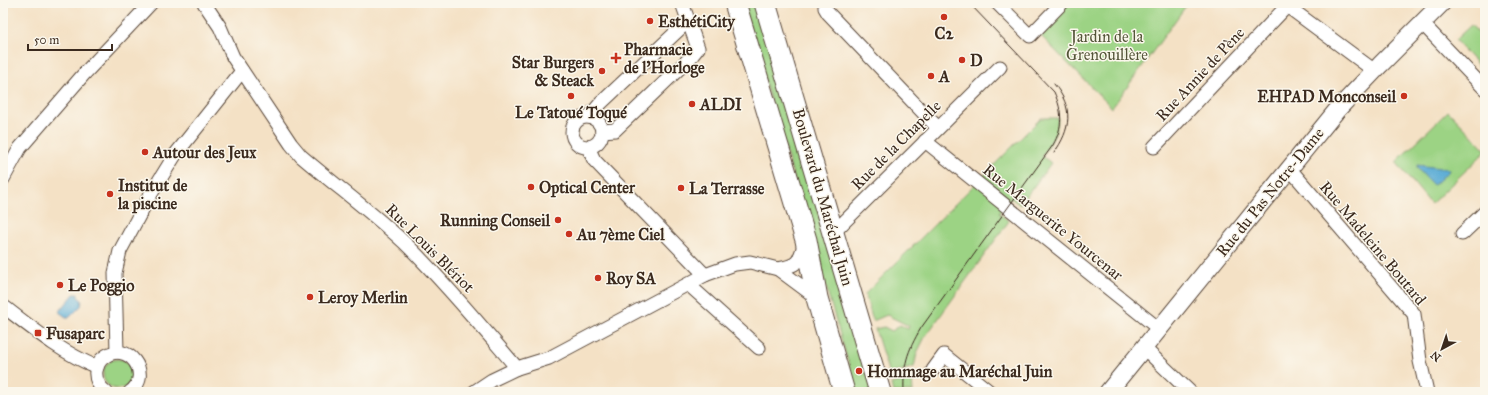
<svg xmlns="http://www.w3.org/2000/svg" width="1488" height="395" viewBox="0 0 1488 395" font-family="'IM FELL Great Primer',serif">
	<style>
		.green { fill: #9cd384; stroke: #6c7e51 }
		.water { fill: #5aacd5; stroke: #4a6b7a }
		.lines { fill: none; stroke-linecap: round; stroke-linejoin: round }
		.minor-casing { stroke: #574537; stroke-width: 15 }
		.tertiary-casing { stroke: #574537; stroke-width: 19 }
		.primary-casing { stroke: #574537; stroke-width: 23 }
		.minor { stroke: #fff; stroke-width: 13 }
		.tertiary { stroke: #fff; stroke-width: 17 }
		.primary { stroke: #fff; stroke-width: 21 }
		.tram { stroke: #3b2a1e; stroke-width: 1 }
		.poi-dot { fill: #c8321e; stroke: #fbf7ec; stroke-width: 1.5 }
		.labels { text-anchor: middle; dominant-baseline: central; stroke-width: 3; stroke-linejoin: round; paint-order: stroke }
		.poi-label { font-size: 16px; font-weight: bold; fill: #3b2a1e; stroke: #fbf7ec; text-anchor: start }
		.park-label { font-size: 16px; fill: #535438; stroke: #fbf7ec }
		.street-label { font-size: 16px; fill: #3b2a1e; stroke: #fbf7ec }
	</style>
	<rect width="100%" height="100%" fill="#fbf7ec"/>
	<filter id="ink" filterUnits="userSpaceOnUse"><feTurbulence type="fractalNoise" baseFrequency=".025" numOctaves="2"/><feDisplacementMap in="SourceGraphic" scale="8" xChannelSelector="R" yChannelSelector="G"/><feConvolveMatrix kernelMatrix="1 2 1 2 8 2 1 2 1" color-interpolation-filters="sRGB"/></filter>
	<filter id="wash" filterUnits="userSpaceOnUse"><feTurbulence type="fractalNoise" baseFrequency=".012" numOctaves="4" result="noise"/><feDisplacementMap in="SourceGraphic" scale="16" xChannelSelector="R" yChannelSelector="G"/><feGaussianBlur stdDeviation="0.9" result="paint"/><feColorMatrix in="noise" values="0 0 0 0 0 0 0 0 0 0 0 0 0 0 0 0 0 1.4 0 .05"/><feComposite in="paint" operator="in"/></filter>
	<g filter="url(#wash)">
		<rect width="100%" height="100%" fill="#f4e1c5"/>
		<g class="green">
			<polygon points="742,3 760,3 874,392 857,392"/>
			<polygon points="1068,3 1188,3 1112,108 1041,36 1045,33 1042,30"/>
			<polygon points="1471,25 1485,40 1485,73 1455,40"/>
			<polygon points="1448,111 1485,149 1485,152 1431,204 1396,162"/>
			<path d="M1041 118H1058C1058 133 1050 144 1042 156L1051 163 1020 205 1011 198 999 213 1009 221 925 337 917 353 914 367 889 374 875 329 884 327 892 331 900 325 908 329 909 326 887 315 873 321 865 294Z"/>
			<circle cx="118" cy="374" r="15"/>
			<polygon points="912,378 913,392 893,392 891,384"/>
		</g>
		<g class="water">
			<polygon points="1417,165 1448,169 1449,171 1434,185 1432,184 1417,168"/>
			<polygon points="74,294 78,294 78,297 82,300 81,306 70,317 66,317 59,312"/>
		</g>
	</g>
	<g filter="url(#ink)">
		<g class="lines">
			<defs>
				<g id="minor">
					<path d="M204 3 220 27 233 57 291 144 301 156C337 187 376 215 410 248 448 286 482 327 517 368L549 358 705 275 735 264 750 262 778 269 817 298"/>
					<polyline points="825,3 825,8 828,13 938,128"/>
					<polyline points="997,3 1030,36 1062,3"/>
					<polyline points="1283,3 1368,66 1373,71"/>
					<polyline points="1422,23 1485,89"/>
					<circle cx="587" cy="132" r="15"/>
					<polyline points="589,117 601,103 688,21"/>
					<polyline points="602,131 615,130 690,58 698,48 682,3"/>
					<polyline points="925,141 1159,329"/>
					<polyline points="588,147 594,160 705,275"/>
					<polyline points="1154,147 1287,6"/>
					<polyline points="1289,168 1414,314 1420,361 1427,392"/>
					<polyline points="3,179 20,148 84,74 151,3"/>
					<polyline points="834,232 1000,67"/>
					<polyline points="1462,234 1485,212"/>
					<path d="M778 269C800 265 798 262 805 243"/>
					<polyline points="689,285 759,348"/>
					<path d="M3 306C33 329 62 353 97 367"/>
					<polyline points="1144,348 1190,392"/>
					<polyline points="117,352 115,273 120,251 149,197 175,155 242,71"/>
					<polyline points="933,370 944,355 990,392"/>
					<path d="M106 392C99 387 95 379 96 371 97 366 99 361 103 358 127 338 154 375 130 392"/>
					<polyline points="474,392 492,380 517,368"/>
				</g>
				<polyline id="tertiary" points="1108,392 1337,110 1380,65 1442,3"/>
				<g id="primary">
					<polyline points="735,3 806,240 817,298 844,392"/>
					<polyline points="765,3 880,392"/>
				</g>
			</defs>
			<use href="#minor" class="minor-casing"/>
			<use href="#tertiary" class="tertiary-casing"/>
			<use href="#primary" class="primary-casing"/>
			<use href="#minor" class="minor"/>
			<use href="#tertiary" class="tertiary"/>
			<use href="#primary" class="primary"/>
			<g class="tram">
				<path d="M1054 153C1071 129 1074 108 1054 84"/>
				<path d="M904 392C903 365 907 352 921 328L1053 145C1063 127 1063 112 1054 92L969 3"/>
			</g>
		</g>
	</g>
	<g class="poi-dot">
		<circle cx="944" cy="17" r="4"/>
		<circle cx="650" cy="21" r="4"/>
		<path d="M614 52h4v4h4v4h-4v4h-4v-4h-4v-4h4z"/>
		<circle cx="962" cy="60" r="4"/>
		<circle cx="602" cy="71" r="4"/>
		<circle cx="931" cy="76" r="4"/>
		<circle cx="571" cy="96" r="4"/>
		<circle cx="1404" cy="96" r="4"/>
		<circle cx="692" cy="104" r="4"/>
		<circle cx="145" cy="152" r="4"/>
		<circle cx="531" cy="187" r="4"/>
		<circle cx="681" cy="188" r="4"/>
		<circle cx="110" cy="194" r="4"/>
		<circle cx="558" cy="220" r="4"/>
		<circle cx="569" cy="234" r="4"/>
		<circle cx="598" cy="278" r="4"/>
		<circle cx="60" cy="285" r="4"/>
		<circle cx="310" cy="297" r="4"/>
		<rect x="34" y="329" width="8" height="8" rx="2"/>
		<circle cx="859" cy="371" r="4"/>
	</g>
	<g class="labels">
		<g class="poi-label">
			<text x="658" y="21">EsthétiCity</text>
			<text x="944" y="33" text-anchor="middle">C2</text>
			<text x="624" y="49">Pharmacie<tspan x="624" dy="18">de l'Horloge</tspan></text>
			<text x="970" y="60">D</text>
			<text x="594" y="62" text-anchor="end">Star Burgers<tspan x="594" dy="18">&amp; Steack</tspan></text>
			<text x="939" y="76">A</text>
			<text x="1396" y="96" text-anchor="end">EHPAD Monconseil</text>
			<text x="700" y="104">ALDI</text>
			<text x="571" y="112" text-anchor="middle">Le Tatoué Toqué</text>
			<text x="153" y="152">Autour des Jeux</text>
			<text x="118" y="185">Institut de<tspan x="118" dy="18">la piscine</tspan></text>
			<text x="539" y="187">Optical Center</text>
			<text x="689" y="188">La Terrasse</text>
			<text x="550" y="220" text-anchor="end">Running Conseil</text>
			<text x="577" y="234">Au 7ème Ciel</text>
			<text x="606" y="278">Roy SA</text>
			<text x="68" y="285">Le Poggio</text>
			<text x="318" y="297">Leroy Merlin</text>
			<text x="46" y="333">Fusaparc</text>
			<text x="867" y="371">Hommage au Maréchal Juin</text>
		</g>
		<g class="park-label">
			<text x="1107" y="36">Jardin de la<tspan x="1107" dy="18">Grenouillère</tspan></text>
		</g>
		<g class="street-label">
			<text transform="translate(1200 74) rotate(-47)">Rue Annie de Pène</text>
			<text transform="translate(896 145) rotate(-45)">Rue de la Chapelle</text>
			<text transform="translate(1270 192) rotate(-51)">Rue du Pas Notre-Dame</text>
			<text transform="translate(823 197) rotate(74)">Boulevard du Maréchal Juin</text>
			<text transform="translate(1053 222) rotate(39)">Rue Marguerite Yourcenar</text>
			<text transform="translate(1373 243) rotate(50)">Rue Madeleine Boutard</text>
			<text transform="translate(430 248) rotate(45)">Rue Louis Blériot</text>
		</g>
	</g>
	<rect width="1488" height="395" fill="none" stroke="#fbf7ec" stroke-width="16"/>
	<g transform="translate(1442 349) rotate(220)" stroke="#fbf7ec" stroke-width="3" paint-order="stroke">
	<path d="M0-3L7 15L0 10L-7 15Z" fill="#3b2a1e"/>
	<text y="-6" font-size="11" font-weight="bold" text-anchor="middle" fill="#3b2a1e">N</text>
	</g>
	<path d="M28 44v6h84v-6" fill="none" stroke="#3b2a1e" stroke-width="2"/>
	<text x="34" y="44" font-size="12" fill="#3b2a1e" stroke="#fbf7ec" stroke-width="3" paint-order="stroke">50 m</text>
</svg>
